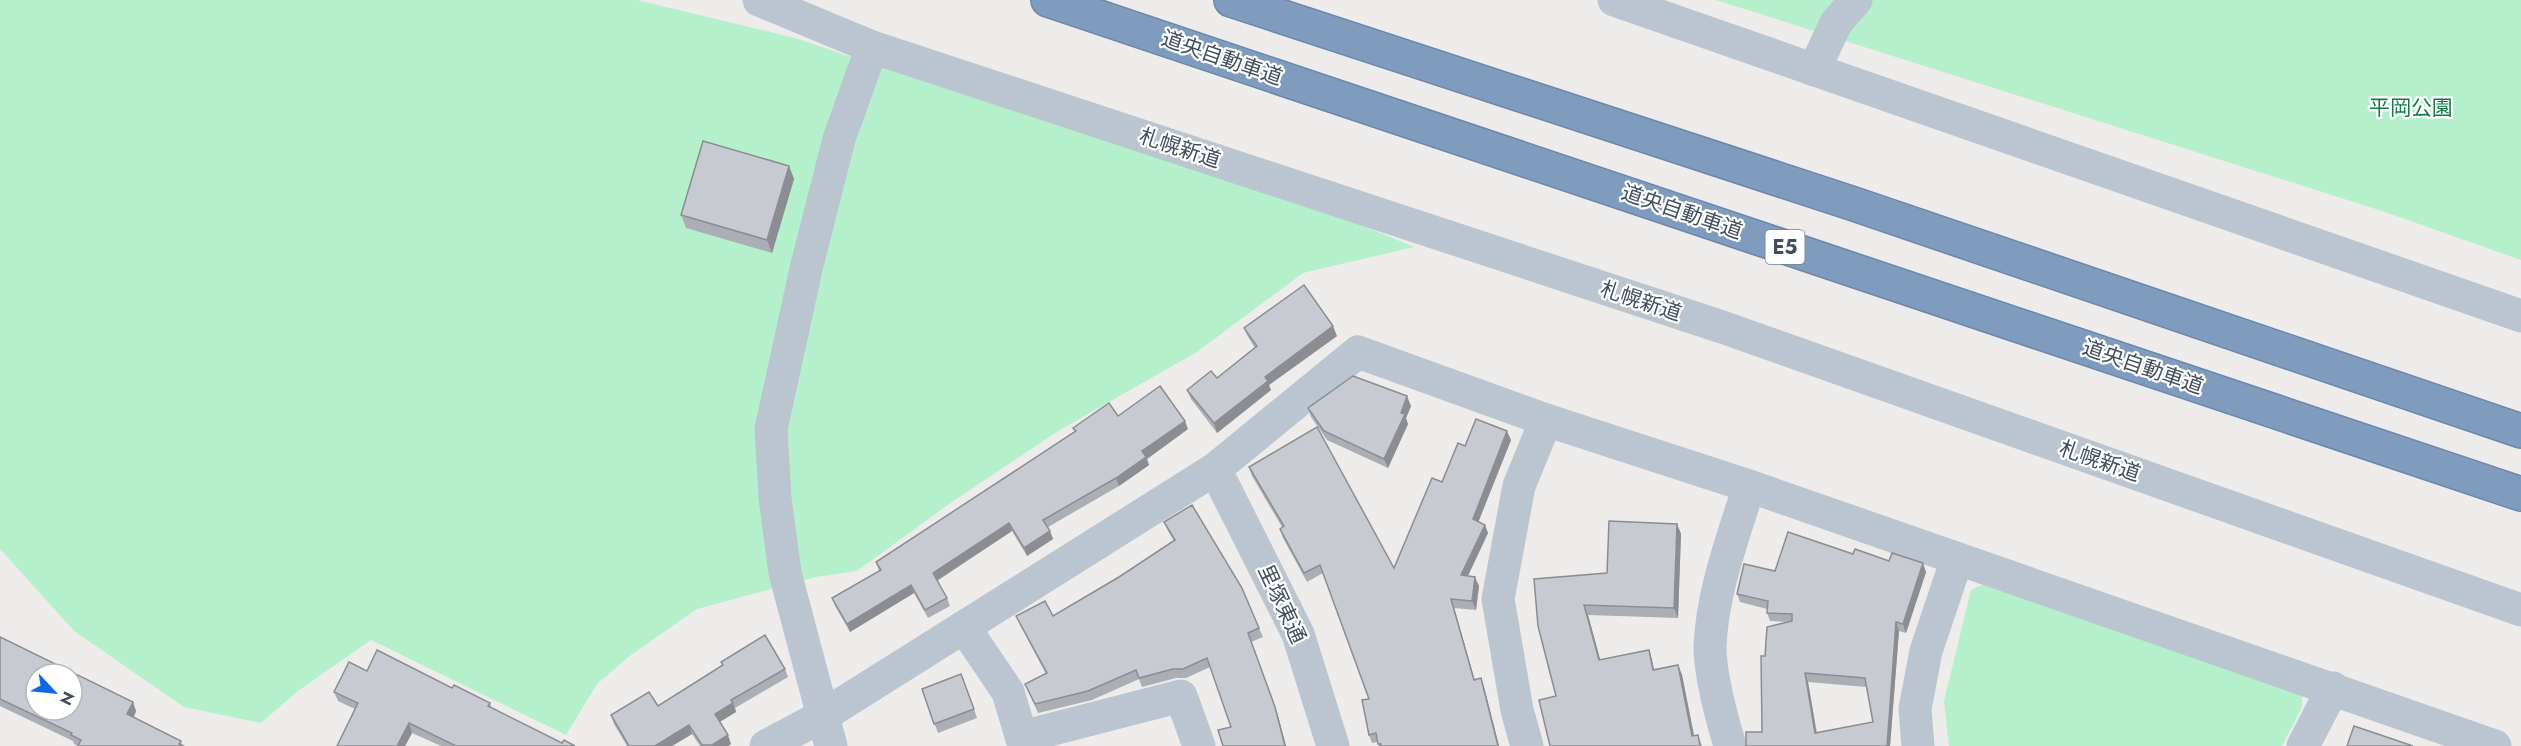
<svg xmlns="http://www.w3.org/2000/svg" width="2521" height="746" viewBox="0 0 2521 746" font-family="Jost,'Noto Sans JP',sans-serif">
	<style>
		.green { fill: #b5f0cd }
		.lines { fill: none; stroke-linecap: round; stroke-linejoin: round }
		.highway-casing { stroke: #6b87a9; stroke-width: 36 }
		.minor { stroke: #bbc5cf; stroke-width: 33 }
		.highway { stroke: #7f9cbe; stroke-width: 33 }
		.wall { fill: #abaeb4; fill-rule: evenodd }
		.shaded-wall { fill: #8b8d92 }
		.building { fill: #c7cad1; stroke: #8b8d92; stroke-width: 1.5; fill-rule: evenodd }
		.labels { text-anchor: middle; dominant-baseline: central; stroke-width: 4.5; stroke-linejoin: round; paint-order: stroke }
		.shield { fill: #fff; stroke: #7b838b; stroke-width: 1.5 }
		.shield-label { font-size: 20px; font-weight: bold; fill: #434e59 }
		.street-label { font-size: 21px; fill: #434e59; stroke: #fff }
		.park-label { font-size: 21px; fill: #117c49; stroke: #fff }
	</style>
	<rect width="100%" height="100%" fill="#eeebeb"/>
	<g class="green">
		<polygon points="0,0 637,0 795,38 938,86 1266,185 1414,247 1303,273 1197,352 1058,431 949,504 857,571 816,577 697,609 631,655 597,684 566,735 371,640 298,691 261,723 184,707 74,631 0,549"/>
		<polygon points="1716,0 2521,0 2521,260 2382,211"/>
		<polygon points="1984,584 2302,695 2302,707 2282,746 1949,746 1944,701 1971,590"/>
	</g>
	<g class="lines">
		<defs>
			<g id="highway">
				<polyline points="1048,0 2521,494"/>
				<polyline points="1231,0 1851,203 2521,431"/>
			</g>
		</defs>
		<use href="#highway" class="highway-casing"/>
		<g class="minor">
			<polyline points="759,0 872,47 1725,328 2521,610"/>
			<polyline points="1614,0 2521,316"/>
			<polyline points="1814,70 1836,23 1856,0"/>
			<polyline points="1215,469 1298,634 1333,746"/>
			<polyline points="964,627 1008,692 1024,746"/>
			<polyline points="1022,737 1181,696 1199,746"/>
			<polyline points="766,746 824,715 1215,469 1358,352 1546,420 1749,486 2495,746"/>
			<polyline points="831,746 785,573 775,498 771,429 806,269 839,139 872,47"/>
			<polyline points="1527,746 1517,710 1498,599 1519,486 1546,420"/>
			<path d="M1730 746C1722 719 1710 674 1710 647 1712 592 1733 538 1749 486"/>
			<polyline points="1918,746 1915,709 1926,651 1957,559"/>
			<polyline points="2303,746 2333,688"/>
		</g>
		<use href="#highway" class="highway"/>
	</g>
	<g class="wall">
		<polygon points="789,166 794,179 772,253 686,228 681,215"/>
		<polygon points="1244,328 1337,336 1269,385 1271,390 1217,433 1191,399 1187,390 1217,378 1255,348 1248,337"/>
		<polygon points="1411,406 1406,418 1408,424 1388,468 1327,440 1311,417 1308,408"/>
		<polygon points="1118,416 1188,429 1147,459 1149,465 1119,486 1048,527 1053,539 1027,556 1012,531 937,581 947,598 950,606 928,618 914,593 850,632 835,606 832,598 879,571 876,562 1075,432 1073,428"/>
		<polygon points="1511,440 1478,521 1488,533 1468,576 1479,586 1476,610 1454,608 1474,679 1481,678 1484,687 1499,746 1379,746 1378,742 1372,743 1369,735 1369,699 1323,573 1307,582 1283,538 1280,529 1282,527 1252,476 1249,467 1394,568 1442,482"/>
		<polygon points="1164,522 1259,628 1263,637 1251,642 1278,716 1286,746 1223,746 1231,727 1210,667 1186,678 1176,678 1142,687 1139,679 1092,700 1038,713 1025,684 1046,674 1020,625 1016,616 1053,616 1119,577 1174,541 1168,531"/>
		<polygon points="1677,524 1681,534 1678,618 1588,615 1600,660 1649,650 1652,660 1654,669 1678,665 1682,675 1694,735 1698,735 1702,746 1550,746 1556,696 1538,626 1607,573"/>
		<path d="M1853 554 1889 561 1926 572 1906 633 1899 631 1890 746H1746L1762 732 1765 656 1789 622 1770 621 1767 613V609L1740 602 1737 594 1775 571ZM1808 682 1866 687 1873 722 1817 733Z"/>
		<polygon points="0,637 133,702 136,711 134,717 181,741 182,745 78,746 74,744 73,741 0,706"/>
		<polygon points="721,662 785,669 788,677 735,708 736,712 719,722 731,744 728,746 700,746 692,734 672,746 627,746 614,724 611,715 658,706 722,666"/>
		<polygon points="367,671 452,688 490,703 491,707 562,743 575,746 441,746 412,733 405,746 337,746 355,709 338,701 334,692"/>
		<polygon points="922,689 974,709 977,718 938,733"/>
	</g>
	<g class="shaded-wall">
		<polygon points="789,166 794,179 772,253 767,240"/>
		<polygon points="1333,326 1337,336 1269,385 1271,390 1217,433 1214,423 1265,377"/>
		<polygon points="1407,396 1411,406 1406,418 1408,424 1388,468 1384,459"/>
		<polygon points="1185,421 1188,429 1147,459 1149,465 1119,486 1116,478 1142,451"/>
		<polygon points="1507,431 1511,440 1476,528 1473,519"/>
		<polygon points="1009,523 1012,531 936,581 933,573"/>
		<polygon points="1677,524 1681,534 1678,618 1674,608"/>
		<polygon points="1485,525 1488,533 1464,584 1461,575"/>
		<polygon points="1050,531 1053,539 1027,556 1024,548"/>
		<polygon points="1923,563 1926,572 1906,633 1903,624"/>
		<polygon points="1475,577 1479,586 1476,610 1472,601"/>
		<polygon points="911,585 914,593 850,632 847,624"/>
		<polygon points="1451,599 1454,608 1477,688 1474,680"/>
		<polygon points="1584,605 1588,615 1603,670 1599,660"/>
		<polygon points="1896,622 1899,631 1890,746 1887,746"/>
		<polygon points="1649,650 1652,660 1656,680 1653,670"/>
		<polygon points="1678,665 1682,675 1696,746 1692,736"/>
		<polygon points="1805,673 1808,682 1818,742 1815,733"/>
		<polygon points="1481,678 1484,687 1499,746 1498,746"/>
		<polygon points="133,702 136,711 131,723 127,714"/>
		<polygon points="733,703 736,712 718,723 715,714"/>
		<polygon points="1275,707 1278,716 1286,746 1285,746"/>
		<polygon points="409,723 412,733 405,746 397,746"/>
		<polygon points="689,725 692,734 672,746 655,746"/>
		<polygon points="728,735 731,744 728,746 713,746 712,745"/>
	</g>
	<g class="building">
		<polygon points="703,141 789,166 767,240 681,215"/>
		<polygon points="1304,285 1333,326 1265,377 1268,381 1214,423 1187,390 1211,371 1217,378 1257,346 1244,328"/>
		<polygon points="1353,376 1407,396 1401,413 1405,414 1384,459 1324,431 1308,408"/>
		<polygon points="1160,386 1185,421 1142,451 1146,457 1116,478 1043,520 1050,531 1024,548 1009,523 933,573 947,598 925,610 911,585 847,624 832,598 881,570 876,562 1076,431 1073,428 1109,403 1118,416"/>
		<polygon points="1476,419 1507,431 1473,519 1485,525 1461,575 1475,577 1472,601 1451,599 1474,680 1481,678 1498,746 1381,746 1381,744 1378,744 1376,733 1369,735 1362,700 1369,699 1320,565 1304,573 1280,529 1284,526 1249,467 1317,427 1394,568 1432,478 1442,482 1458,443 1465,446"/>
		<polygon points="1192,505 1242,588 1259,628 1248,633 1275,707 1285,746 1223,746 1218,730 1231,727 1207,658 1183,669 1173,669 1139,678 1136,670 1088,691 1035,704 1025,684 1047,673 1016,616 1045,601 1053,616 1119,577 1175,540 1164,522"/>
		<polygon points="1609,521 1677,524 1674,608 1584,605 1599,660 1649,650 1653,670 1678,665 1692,736 1698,735 1700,746 1550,746 1539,700 1556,696 1538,626 1534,579 1607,573"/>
		<path d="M1788 532 1853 554 1855 549 1889 561 1892 553 1923 563 1903 624 1896 622 1887 746H1746V732H1762L1761 656H1765L1767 627 1792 621V614L1767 613 1768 601 1737 594 1744 564 1775 571ZM1805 673 1865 678 1873 722 1815 733Z"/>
		<polygon points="765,635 785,669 731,700 733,703 715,714 728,735 712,745 702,745 689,725 655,746 629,746 611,715 649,692 658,706 723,665 721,662"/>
		<path d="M0 637 133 702 127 714 181 741 179 744 184 746H78L81 740 71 735 72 733 0 699ZM36 674H72V710H36Z"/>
		<polygon points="377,650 452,688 454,685 490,703 488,706 562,743 564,740 575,746 456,746 409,723 397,746 337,746 358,703 334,692 349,662 367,671"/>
		<polygon points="961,674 974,709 934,724 922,689"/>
		<polygon points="2354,726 2413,746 2347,746"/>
	</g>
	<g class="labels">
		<rect class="shield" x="1765.5" y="230" width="39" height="34" rx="4.5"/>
		<g class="shield-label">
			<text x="1785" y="247">E5</text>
		</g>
		<g class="street-label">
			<text transform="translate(1222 58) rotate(19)">道央自動車道</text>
			<text transform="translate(1180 148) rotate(18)">札幌新道</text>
			<text transform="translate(1682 212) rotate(19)">道央自動車道</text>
			<text transform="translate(1641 301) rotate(18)">札幌新道</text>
			<text transform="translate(2143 367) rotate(19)">道央自動車道</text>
			<text transform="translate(2100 461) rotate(19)">札幌新道</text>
			<text transform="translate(1282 604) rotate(65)">里塚東通</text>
		</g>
		<g class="park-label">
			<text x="2411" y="108">平岡公園</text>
		</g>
	</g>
	<g transform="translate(54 692) rotate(116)"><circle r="28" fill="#ffffff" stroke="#b4b8bd" stroke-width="1.5"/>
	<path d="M0-4.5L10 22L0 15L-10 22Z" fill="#1068e3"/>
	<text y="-9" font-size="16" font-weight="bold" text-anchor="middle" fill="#434e59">N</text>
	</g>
</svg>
